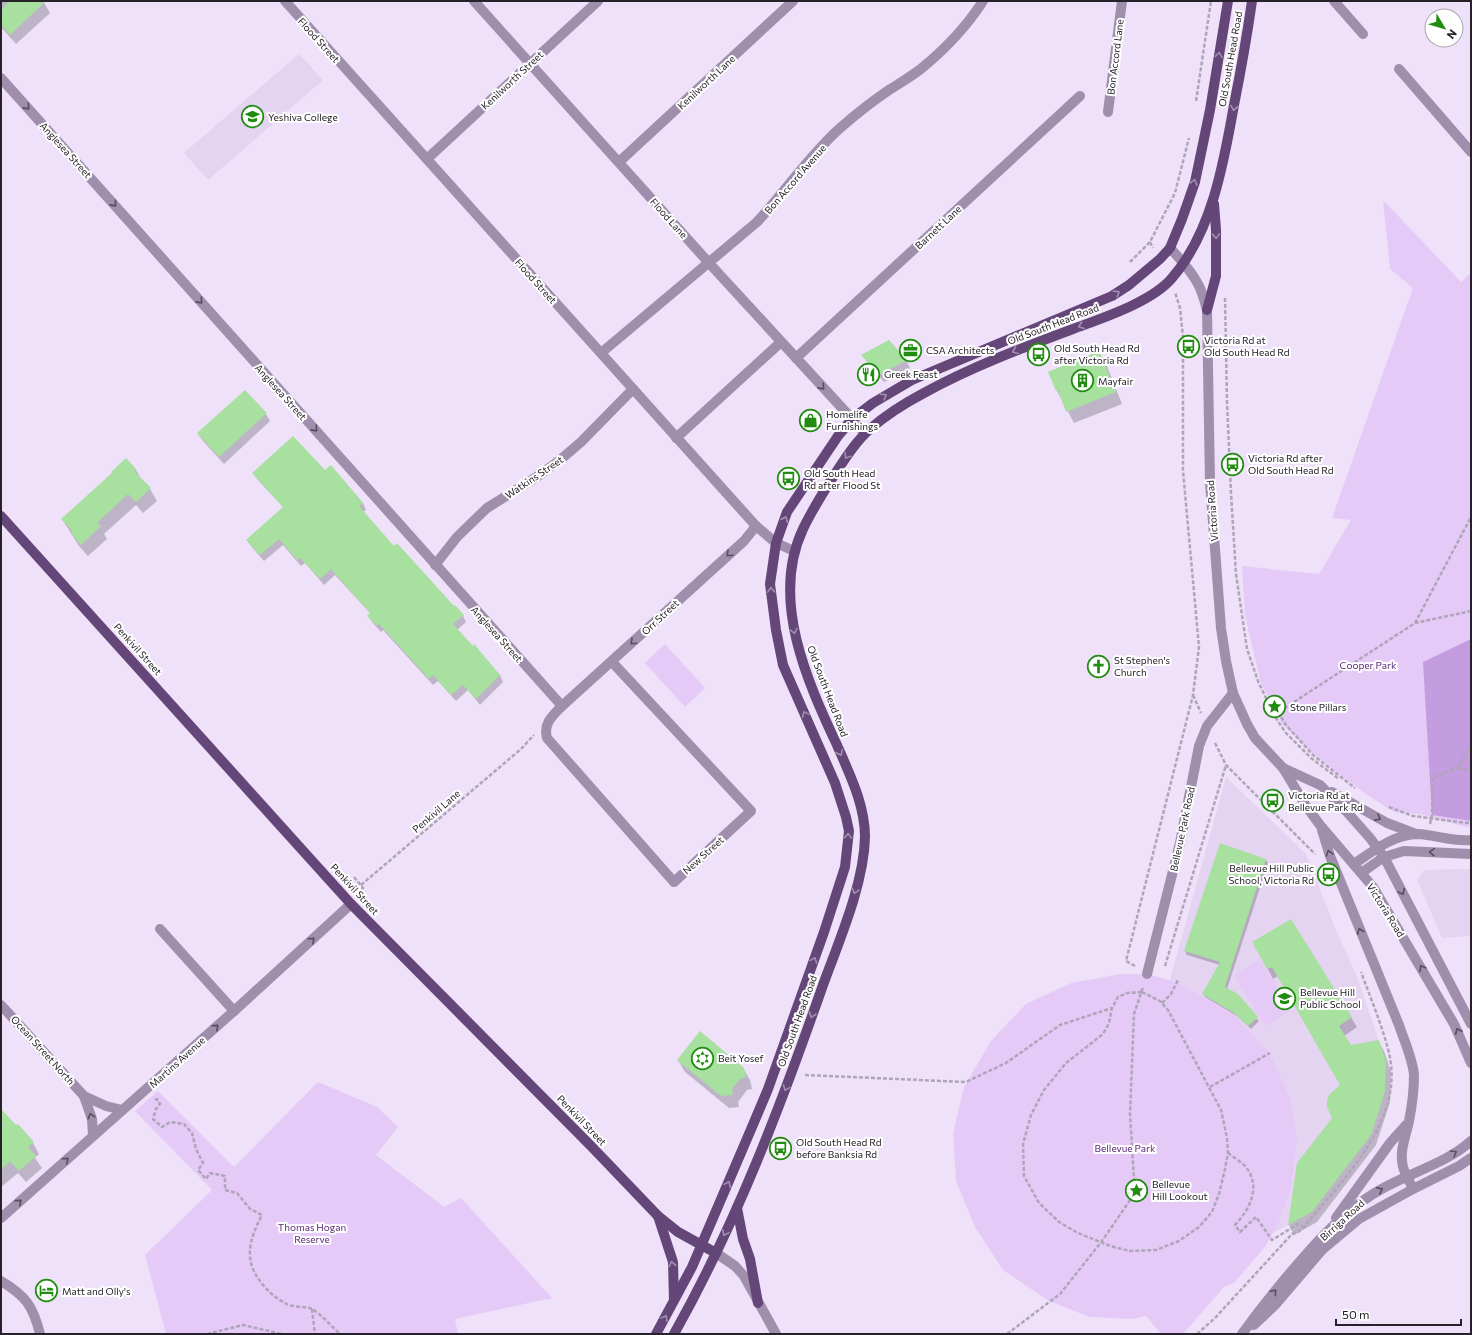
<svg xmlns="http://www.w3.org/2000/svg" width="1472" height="1335" viewBox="0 0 1472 1335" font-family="Commissioner,sans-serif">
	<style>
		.built { fill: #e4d3f1 }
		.green { fill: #e5caf8 }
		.forest { fill: #c49ce0 }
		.shadow { fill: #0003 }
		.building { fill: #a8e0a0 }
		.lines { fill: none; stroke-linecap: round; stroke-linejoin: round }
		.path { stroke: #afa5b8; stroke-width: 2.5; stroke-dasharray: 4 2; stroke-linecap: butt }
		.minor { stroke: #a08fac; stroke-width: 10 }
		.major { stroke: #644679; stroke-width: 10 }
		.oneway { stroke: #a290af }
		.oneway2 { stroke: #574e5e }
		.labels { text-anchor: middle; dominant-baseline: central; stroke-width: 4; stroke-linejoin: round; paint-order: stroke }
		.street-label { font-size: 10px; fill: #27222a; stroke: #fff }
		.poi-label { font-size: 10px; fill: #27222a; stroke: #fff; text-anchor: start }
		.park-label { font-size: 10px; fill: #5b2979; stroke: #fff }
	</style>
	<rect width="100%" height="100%" fill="#eee1f9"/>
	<g class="built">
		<polygon points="299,54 323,80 208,180 184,153"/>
		<polygon points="1226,777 1306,854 1336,930 1357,977 1386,1061 1385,1092 1371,1135 1312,1212 1272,1234 1279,1222 1290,1192 1270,1053 1233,1014 1176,982 1170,980"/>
		<polygon points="1471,869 1471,936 1442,938 1417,880 1424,870"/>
	</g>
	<g class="green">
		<polygon points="1383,200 1461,282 1471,273 1471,826 1467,827 1419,814 1394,812 1367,795 1317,757 1282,724 1261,683 1245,616 1242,566 1319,574 1351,520 1332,518 1413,288 1390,269"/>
		<polygon points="665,644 705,688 685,707 645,663"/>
		<polygon points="1260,959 1290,1011 1265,1026 1234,975"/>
		<polygon points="1121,974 1147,974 1176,982 1233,1014 1270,1053 1291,1101 1297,1140 1290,1192 1279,1222 1265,1247 1234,1283 1224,1287 1183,1334 1161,1334 1146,1316 1132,1319 1090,1317 1049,1301 1003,1270 975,1227 956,1181 953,1133 964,1087 991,1041 1026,1004 1071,983"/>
		<polygon points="318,1082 377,1107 398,1127 376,1155 444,1207 461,1198 552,1298 455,1319 458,1334 166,1334 145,1255 212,1190 135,1111 158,1091 234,1167"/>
	</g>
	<polygon class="forest" points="1471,639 1471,821 1432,815 1423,662"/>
	<g class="shadow">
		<polygon points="1,1 43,1 50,13 16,44 1,27"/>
		<polygon points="1099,352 1106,364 1122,404 1074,423 1057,391 1049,372"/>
		<polygon points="863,355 906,360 910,368 884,382 867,362"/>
		<polygon points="266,414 270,421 224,464 203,441 198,434"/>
		<polygon points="126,459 136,470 141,479 150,489 157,501 143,513 136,505 104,534 107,539 88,556 79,546 62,519 113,473"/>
		<polygon points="331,466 363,503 366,510 363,512 394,547 463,616 466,622 457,630 500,675 503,682 480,705 468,690 456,701 438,681 433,685 383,630 381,632 372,622 369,616 371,614 335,575 324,585 305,563 301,566 283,545 264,561 251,546 247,540 284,508 257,479 254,473 324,472"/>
		<polygon points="1266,860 1268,863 1227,989 1259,1021 1251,1029 1237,1016 1205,997 1203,994 1220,965 1187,955 1185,951"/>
		<polygon points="1291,920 1357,1027 1344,1036 1350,1046 1378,1041 1384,1051 1391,1072 1390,1102 1376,1145 1317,1222 1294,1235 1289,1225 1298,1163 1333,1118 1341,1085 1278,976 1273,979 1254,943"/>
		<polygon points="678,1060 743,1068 750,1080 752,1089 747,1090 738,1102 739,1107 729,1108 685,1072"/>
		<polygon points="1,1115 33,1143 39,1154 35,1158 42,1168 26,1182 18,1173 1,1187"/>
	</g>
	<g class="building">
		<polygon points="10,1 46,1 10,35 1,25 1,10"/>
		<polygon points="889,340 907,360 879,375 861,355"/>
		<polygon points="1099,351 1116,392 1066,412 1058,390 1056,391 1048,372"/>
		<polygon points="245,390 267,413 219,457 197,433"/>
		<polygon points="293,436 325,470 331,465 363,503 359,506 394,546 397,543 454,606 455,605 464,615 453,624 473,646 474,644 500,675 476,699 463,685 451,695 433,675 429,679 379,624 377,626 367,616 370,613 331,569 320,579 300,558 297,560 279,539 260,555 246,540 283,507 252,473"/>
		<polygon points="126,458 136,469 134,471 151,488 136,502 128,494 97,523 101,526 81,545 71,534 73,532 61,519 112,473 111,472"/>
		<polygon points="1220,843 1266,859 1225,987 1238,994 1258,1017 1248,1026 1234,1013 1202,994 1220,962 1184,951"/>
		<polygon points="1291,919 1352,1017 1339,1026 1351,1045 1379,1040 1386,1061 1385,1092 1371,1135 1312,1212 1288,1225 1297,1163 1332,1118 1327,1107 1327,1100 1330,1094 1340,1085 1272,967 1267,969 1252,942"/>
		<polygon points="700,1031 744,1068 746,1077 740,1079 732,1089 733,1095 721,1096 677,1060"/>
		<polygon points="1,1109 16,1125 18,1124 34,1142 28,1147 36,1156 19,1171 10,1161 1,1170"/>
	</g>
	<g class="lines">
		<g class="path">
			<polyline points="1196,101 1211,1"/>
			<polyline points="1150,242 1153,248"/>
			<polyline points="1130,262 1150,242 1175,193 1189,138"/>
			<polyline points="1225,298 1227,402 1231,493 1236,574 1247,649 1258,681 1274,715 1285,732 1311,758 1339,779"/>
			<polyline points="1415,623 1471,517"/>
			<polyline points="1193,695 1201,713"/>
			<polyline points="1278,712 1286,725 1313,755 1355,788"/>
			<polyline points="1274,715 1415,623 1471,611"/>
			<polyline points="1215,743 1226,765 1315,854"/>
			<polyline points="1457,768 1471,771"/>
			<polyline points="1389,807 1413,816 1466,823 1471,822"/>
			<polyline points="1430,824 1432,815 1433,777 1457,768 1471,746"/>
			<polyline points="354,877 363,888 358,893"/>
			<polyline points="361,885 521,749 534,735"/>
			<polyline points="1135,966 1126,961 1193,695 1199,647 1183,471 1183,337 1180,308 1175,292"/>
			<polyline points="1165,966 1226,765"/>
			<polygon points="1142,992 1160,1001 1168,1010 1221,1110 1227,1138 1228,1153 1225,1169 1219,1194 1212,1212 1199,1227 1179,1241 1156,1250 1130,1251 1110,1246 1078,1233 1059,1222 1039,1203 1024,1176 1023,1144 1031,1115 1044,1090 1066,1063 1103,1034 1109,1023 1112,1008 1118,997 1127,993"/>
			<polyline points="1162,1003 1171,994 1178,980"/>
			<polyline points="805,1075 966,1082 1006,1063 1060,1025 1112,1008"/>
			<polyline points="1210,1087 1270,1053"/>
			<path d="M155 1100 157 1099 160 1104 156 1109 153 1119 162 1127 170 1122 184 1124 192 1133 196 1149 203 1163 198 1170 206 1179 210 1173 225 1176V1190L237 1193 250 1209 262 1215C248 1242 243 1262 264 1286 270 1293 277 1299 285 1303 293 1308 306 1306 312 1309 321 1314 332 1327 340 1334"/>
			<path d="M1228 1153C1233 1157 1240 1161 1245 1166 1262 1186 1250 1209 1235 1225L1240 1232 1256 1217 1272 1240 1298 1224 1304 1227"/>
			<polyline points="312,1309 315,1334"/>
			<polyline points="207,1334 243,1325 282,1334"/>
			<polyline points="1007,1334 1060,1294 1102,1241 1137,1190 1134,1179 1130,1114 1134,1014 1143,987"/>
			<path d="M1197 1334 1215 1318 1292 1234 1298 1232 1304 1227C1343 1179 1405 1121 1389 1053 1382 1025 1371 999 1361 972"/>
		</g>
		<g class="minor">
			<polyline points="285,1 756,526 776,543 794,551"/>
			<polyline points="474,1 709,263 865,433"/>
			<polyline points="1334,1 1363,34"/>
			<polyline points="1399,69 1471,152"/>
			<polyline points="1,78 562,706"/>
			<polyline points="1108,112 1122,1"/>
			<polyline points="427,159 598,1"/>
			<polyline points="619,162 793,1"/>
			<path d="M1170 248C1181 260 1193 273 1200 288 1203 295 1205 303 1207 310L1210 483 1221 628 1226 661 1233 693 1247 724 1255 738 1283 768 1306 806 1320 825 1373 887 1454 1024 1471 1063"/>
			<path d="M601 353 757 222C785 192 808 157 839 129 855 115 871 102 889 90 900 83 912 76 922 68 945 49 967 26 983 1"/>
			<polyline points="796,358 1080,96"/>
			<polyline points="676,438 781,342"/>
			<polyline points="435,565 457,537 487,508 538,476 560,460 581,442 633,389"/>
			<path d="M612 662 751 811 674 882 547 738C543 724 552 716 562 706L744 541 756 526"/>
			<polyline points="1283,768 1320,785 1347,812 1370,838 1384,857 1471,1024"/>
			<polyline points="1332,792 1387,823 1416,834"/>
			<path d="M1322 830 1330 856 1399 1025C1404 1040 1413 1060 1414 1075 1414 1091 1412 1106 1409 1121 1406 1136 1399 1151 1403 1167 1405 1174 1410 1182 1413 1189"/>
			<path d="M1354 864C1373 851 1394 834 1418 834 1436 835 1453 842 1471 840"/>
			<polyline points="1361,873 1384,857 1404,851 1471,854"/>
			<polyline points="160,929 234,1011"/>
			<polyline points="1147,974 1180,843 1199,746 1207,726 1233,693"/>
			<polyline points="1,1005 84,1096 106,1106 122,1110"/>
			<polyline points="84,1096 92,1119 93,1136"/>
			<polyline points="1,1218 234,1011 351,904"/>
			<polyline points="1336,1218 1390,1143 1406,1125"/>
			<polyline points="716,1253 735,1266 744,1276 776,1334"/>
			<path d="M1 1281C26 1296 33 1306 40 1334"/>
			<polyline points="1254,1325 1275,1305 1322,1250 1359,1219 1413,1189 1459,1166 1471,1158"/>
			<path d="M1242 1334C1263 1305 1285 1278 1309 1251 1327 1231 1347 1211 1370 1196 1400 1175 1444 1166 1471 1141"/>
		</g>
		<g class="major">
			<polyline points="1207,310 1216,276 1216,230 1214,204"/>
			<polyline points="1,516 351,904 592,1147 658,1216 678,1232 716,1253"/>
			<polyline points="737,1208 743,1239 750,1259 758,1303"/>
			<polyline points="658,1216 673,1262 674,1300"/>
			<polyline points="656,1334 692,1267 752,1127 768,1089 824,932 845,867 849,831 846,817 835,783 783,665 776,630 770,584 776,543 787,512 838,436 852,419 873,403 912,380 1112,296 1129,285 1160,259 1170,248 1182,219 1195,182 1210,110 1228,1"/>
			<path d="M674 1334C737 1222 781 1105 823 985 839 941 864 884 865 837 865 805 850 775 837 745 807 681 770 599 803 529 811 512 821 496 831 480 843 462 854 443 870 429 886 415 905 403 924 393 971 367 1022 348 1073 329 1102 318 1152 302 1172 278 1212 232 1224 162 1234 105 1241 70 1247 36 1252 1"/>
		</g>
	</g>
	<defs><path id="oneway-chevron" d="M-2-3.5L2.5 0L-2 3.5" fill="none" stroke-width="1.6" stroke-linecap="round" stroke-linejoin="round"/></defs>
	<g class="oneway">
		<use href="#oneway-chevron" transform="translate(1219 55) rotate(-81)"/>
		<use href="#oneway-chevron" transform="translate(1234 108) rotate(100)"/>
		<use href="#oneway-chevron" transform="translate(1194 182) rotate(-75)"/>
		<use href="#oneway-chevron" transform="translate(1216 236) rotate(88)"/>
		<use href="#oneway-chevron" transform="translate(1117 293) rotate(-32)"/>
		<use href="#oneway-chevron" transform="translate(1081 326) rotate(160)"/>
		<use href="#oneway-chevron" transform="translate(1015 351) rotate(159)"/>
		<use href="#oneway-chevron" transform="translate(884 396) rotate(-32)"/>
		<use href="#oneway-chevron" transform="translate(847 456) rotate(123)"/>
		<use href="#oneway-chevron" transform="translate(785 519) rotate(-67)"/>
		<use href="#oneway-chevron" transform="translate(771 590) rotate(-92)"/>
		<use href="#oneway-chevron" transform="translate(794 631) rotate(78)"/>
		<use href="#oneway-chevron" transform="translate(805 714) rotate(-114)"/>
		<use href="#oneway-chevron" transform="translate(840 753) rotate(65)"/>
		<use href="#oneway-chevron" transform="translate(848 836) rotate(-88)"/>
		<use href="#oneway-chevron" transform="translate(855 891) rotate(107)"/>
		<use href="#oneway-chevron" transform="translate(814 960) rotate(-70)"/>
		<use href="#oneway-chevron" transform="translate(812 1015) rotate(109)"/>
		<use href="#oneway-chevron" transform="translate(786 1088) rotate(111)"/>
		<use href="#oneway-chevron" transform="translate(728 1184) rotate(-66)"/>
		<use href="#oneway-chevron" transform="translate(725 1233) rotate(114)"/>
		<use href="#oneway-chevron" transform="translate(672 1264) rotate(-101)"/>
		<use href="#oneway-chevron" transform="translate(665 1318) rotate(-60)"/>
	</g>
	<g class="oneway2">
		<use href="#oneway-chevron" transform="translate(27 107) rotate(48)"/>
		<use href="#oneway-chevron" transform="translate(114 204) rotate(48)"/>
		<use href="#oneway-chevron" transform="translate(200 301) rotate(48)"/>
		<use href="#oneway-chevron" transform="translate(822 387) rotate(48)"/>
		<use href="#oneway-chevron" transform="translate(315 429) rotate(48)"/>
		<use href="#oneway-chevron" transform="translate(729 554) rotate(137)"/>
		<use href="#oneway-chevron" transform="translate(633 642) rotate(137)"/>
		<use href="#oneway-chevron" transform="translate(1378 818) rotate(28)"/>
		<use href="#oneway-chevron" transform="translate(1432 852) rotate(-176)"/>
		<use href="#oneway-chevron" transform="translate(1329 853) rotate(-108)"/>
		<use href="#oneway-chevron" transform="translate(1402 892) rotate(62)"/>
		<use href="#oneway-chevron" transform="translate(1360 931) rotate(-113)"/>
		<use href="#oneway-chevron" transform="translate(312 940) rotate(-42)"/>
		<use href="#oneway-chevron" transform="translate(1422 968) rotate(-120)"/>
		<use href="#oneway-chevron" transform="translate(216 1027) rotate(-42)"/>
		<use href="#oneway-chevron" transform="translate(1458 1031) rotate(-115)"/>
		<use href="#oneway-chevron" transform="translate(91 1116) rotate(-105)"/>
		<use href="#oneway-chevron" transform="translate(1454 1153) rotate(-30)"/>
		<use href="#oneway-chevron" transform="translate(66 1160) rotate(-42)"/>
		<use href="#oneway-chevron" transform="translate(1380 1190) rotate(-27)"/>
		<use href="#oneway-chevron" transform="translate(19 1202) rotate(-41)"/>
		<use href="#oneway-chevron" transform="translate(1274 1292) rotate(-49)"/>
	</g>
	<defs>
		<symbol id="university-ring" viewBox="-11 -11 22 22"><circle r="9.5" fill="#fff" stroke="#208d10" stroke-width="1.5"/><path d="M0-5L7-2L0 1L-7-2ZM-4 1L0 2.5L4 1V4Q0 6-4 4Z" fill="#208d10"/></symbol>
		<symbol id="bus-ring" viewBox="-11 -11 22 22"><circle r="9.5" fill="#fff" stroke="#208d10" stroke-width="1.5"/><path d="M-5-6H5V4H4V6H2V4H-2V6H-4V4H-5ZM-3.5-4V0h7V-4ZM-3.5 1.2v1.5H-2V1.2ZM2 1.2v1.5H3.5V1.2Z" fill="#208d10"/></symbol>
		<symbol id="office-ring" viewBox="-11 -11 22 22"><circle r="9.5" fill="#fff" stroke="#208d10" stroke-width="1.5"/><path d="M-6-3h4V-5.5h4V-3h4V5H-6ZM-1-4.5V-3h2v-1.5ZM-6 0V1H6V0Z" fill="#208d10"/></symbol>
		<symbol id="restaurant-ring" viewBox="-11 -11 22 22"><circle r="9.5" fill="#fff" stroke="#208d10" stroke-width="1.5"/><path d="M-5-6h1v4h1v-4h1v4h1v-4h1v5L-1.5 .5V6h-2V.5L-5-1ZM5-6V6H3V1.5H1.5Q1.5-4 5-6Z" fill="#208d10"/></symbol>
		<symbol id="building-ring" viewBox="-11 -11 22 22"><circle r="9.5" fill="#fff" stroke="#208d10" stroke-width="1.5"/><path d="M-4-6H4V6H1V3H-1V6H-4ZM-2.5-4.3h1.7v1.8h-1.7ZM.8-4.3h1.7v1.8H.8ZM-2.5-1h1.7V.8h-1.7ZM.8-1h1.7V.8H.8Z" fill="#208d10"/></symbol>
		<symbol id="shop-ring" viewBox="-11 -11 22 22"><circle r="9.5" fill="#fff" stroke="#208d10" stroke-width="1.5"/><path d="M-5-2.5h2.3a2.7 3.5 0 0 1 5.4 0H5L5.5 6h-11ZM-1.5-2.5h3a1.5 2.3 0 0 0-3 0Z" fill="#208d10"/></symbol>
		<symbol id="church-ring" viewBox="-11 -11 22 22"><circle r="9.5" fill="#fff" stroke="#208d10" stroke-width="1.5"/><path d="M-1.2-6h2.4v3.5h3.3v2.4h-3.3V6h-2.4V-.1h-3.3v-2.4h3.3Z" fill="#208d10"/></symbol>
		<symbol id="sight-ring" viewBox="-11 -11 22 22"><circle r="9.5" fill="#fff" stroke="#208d10" stroke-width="1.5"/><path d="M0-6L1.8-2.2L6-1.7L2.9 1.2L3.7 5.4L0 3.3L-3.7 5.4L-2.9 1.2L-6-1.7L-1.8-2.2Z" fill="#208d10"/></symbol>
		<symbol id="school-ring" viewBox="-11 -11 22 22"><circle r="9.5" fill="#fff" stroke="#208d10" stroke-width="1.5"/><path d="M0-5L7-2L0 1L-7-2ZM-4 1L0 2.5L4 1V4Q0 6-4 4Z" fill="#208d10"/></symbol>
		<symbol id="synagogue-ring" viewBox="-11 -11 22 22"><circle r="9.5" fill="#fff" stroke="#208d10" stroke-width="1.5"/><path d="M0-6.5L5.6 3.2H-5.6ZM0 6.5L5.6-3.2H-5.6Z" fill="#208d10"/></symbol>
		<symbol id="hotel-ring" viewBox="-11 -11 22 22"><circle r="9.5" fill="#fff" stroke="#208d10" stroke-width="1.5"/><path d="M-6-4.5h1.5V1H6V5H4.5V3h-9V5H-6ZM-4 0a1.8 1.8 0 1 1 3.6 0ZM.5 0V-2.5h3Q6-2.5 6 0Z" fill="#208d10"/></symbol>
	</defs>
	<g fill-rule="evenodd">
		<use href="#university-ring" x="240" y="104" width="25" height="25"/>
		<use href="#bus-ring" x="1176" y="334" width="25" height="25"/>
		<use href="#office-ring" x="898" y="338" width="25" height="25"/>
		<use href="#bus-ring" x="1026" y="342" width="25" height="25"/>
		<use href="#restaurant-ring" x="856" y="362" width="25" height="25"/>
		<use href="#building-ring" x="1070" y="368" width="25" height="25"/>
		<use href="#shop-ring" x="798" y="408" width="25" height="25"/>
		<use href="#bus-ring" x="1220" y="452" width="25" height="25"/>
		<use href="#bus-ring" x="776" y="466" width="25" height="25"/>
		<use href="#church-ring" x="1086" y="654" width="25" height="25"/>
		<use href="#sight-ring" x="1262" y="694" width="25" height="25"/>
		<use href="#bus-ring" x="1260" y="788" width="25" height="25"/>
		<use href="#bus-ring" x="1316" y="862" width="25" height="25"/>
		<use href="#school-ring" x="1272" y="986" width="25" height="25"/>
		<use href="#synagogue-ring" x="690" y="1046" width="25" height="25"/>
		<use href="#bus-ring" x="768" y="1136" width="25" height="25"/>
		<use href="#sight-ring" x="1124" y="1178" width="25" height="25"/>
		<use href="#hotel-ring" x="34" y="1278" width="25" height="25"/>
	</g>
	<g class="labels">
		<g class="street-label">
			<text transform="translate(319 40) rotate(48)">Flood Street</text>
			<text transform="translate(1115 57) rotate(-83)">Bon Accord Lane</text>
			<text transform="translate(1230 59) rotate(-80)">Old South Head Road</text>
			<text transform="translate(512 80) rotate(-43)">Kenilworth Street</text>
			<text transform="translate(706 82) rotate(-43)">Kenilworth Lane</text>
			<text transform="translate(66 150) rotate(48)">Anglesea Street</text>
			<text transform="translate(795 179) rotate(-49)">Bon Accord Avenue</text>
			<text transform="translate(669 218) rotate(48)">Flood Lane</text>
			<text transform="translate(938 227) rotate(-43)">Barnett Lane</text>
			<text transform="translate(536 281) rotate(48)">Flood Street</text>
			<text transform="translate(1053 324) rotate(-21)">Old South Head Road</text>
			<text transform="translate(281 392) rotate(48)">Anglesea Street</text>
			<text transform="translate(534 477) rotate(-34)">Watkins Street</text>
			<text transform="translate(1212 511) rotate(-94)">Victoria Road</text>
			<text transform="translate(660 617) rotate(-43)">Orr Street</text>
			<text transform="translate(497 634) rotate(48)">Anglesea Street</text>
			<text transform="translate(138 649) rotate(48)">Penkivil Street</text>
			<text transform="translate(828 691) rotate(69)">Old South Head Road</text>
			<text transform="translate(436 811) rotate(-41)">Penkivil Lane</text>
			<text transform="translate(1182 829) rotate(-78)">Bellevue Park Road</text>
			<text transform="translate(703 855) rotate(-42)">New Street</text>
			<text transform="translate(355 889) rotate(47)">Penkivil Street</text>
			<text transform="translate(1386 910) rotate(58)">Victoria Road</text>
			<text transform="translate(797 1021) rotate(-70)">Old South Head Road</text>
			<text transform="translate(43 1050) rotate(48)">Ocean Street North</text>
			<text transform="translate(177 1062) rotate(-42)">Martins Avenue</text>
			<text transform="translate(582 1120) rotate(46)">Penkivil Street</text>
			<text transform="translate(1342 1220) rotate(-42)">Birriga Road</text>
		</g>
		<g class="poi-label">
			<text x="268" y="117">Yeshiva College</text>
			<text x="1204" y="340">Victoria Rd at<tspan x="1204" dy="12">Old South Head Rd</tspan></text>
			<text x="1054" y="348">Old South Head Rd<tspan x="1054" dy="12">after Victoria Rd</tspan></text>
			<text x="926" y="350">CSA Architects</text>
			<text x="884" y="374">Greek Feast</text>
			<text x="1098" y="381">Mayfair</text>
			<text x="826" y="414">Homelife<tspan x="826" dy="12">Furnishings</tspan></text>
			<text x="1248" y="458">Victoria Rd after<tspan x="1248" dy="12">Old South Head Rd</tspan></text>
			<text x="804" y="473">Old South Head<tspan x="804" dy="12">Rd after Flood St</tspan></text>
			<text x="1114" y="660">St Stephen's<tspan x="1114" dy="12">Church</tspan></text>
			<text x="1290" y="707">Stone Pillars</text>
			<text x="1288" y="795">Victoria Rd at<tspan x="1288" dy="12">Bellevue Park Rd</tspan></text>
			<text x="1314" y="868" text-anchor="end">Bellevue Hill Public<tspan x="1314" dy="12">School, Victoria Rd</tspan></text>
			<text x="1300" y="992">Bellevue Hill<tspan x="1300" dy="12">Public School</tspan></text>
			<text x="718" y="1058">Beit Yosef</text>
			<text x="796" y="1142">Old South Head Rd<tspan x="796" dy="12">before Banksia Rd</tspan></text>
			<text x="1152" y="1184">Bellevue<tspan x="1152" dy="12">Hill Lookout</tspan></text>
			<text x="62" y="1291">Matt and Olly's</text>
		</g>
		<g class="park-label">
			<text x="1368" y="665">Cooper Park</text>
			<text x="1125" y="1148">Bellevue Park</text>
			<text x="312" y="1227">Thomas Hogan<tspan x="312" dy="12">Reserve</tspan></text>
		</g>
	</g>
	<rect width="1472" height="1335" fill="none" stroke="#27222a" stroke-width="4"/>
	<g transform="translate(1444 28) rotate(128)"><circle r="19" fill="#ffffff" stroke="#a9a7aa"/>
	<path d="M0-3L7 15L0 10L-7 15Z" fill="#208d10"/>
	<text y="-6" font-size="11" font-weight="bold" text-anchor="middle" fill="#27222a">N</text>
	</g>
	<path d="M1336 1319v6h125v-6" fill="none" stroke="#27222a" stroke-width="2"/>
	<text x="1342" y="1319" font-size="12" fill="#27222a" stroke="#ffffff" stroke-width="3" paint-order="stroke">50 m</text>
</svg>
